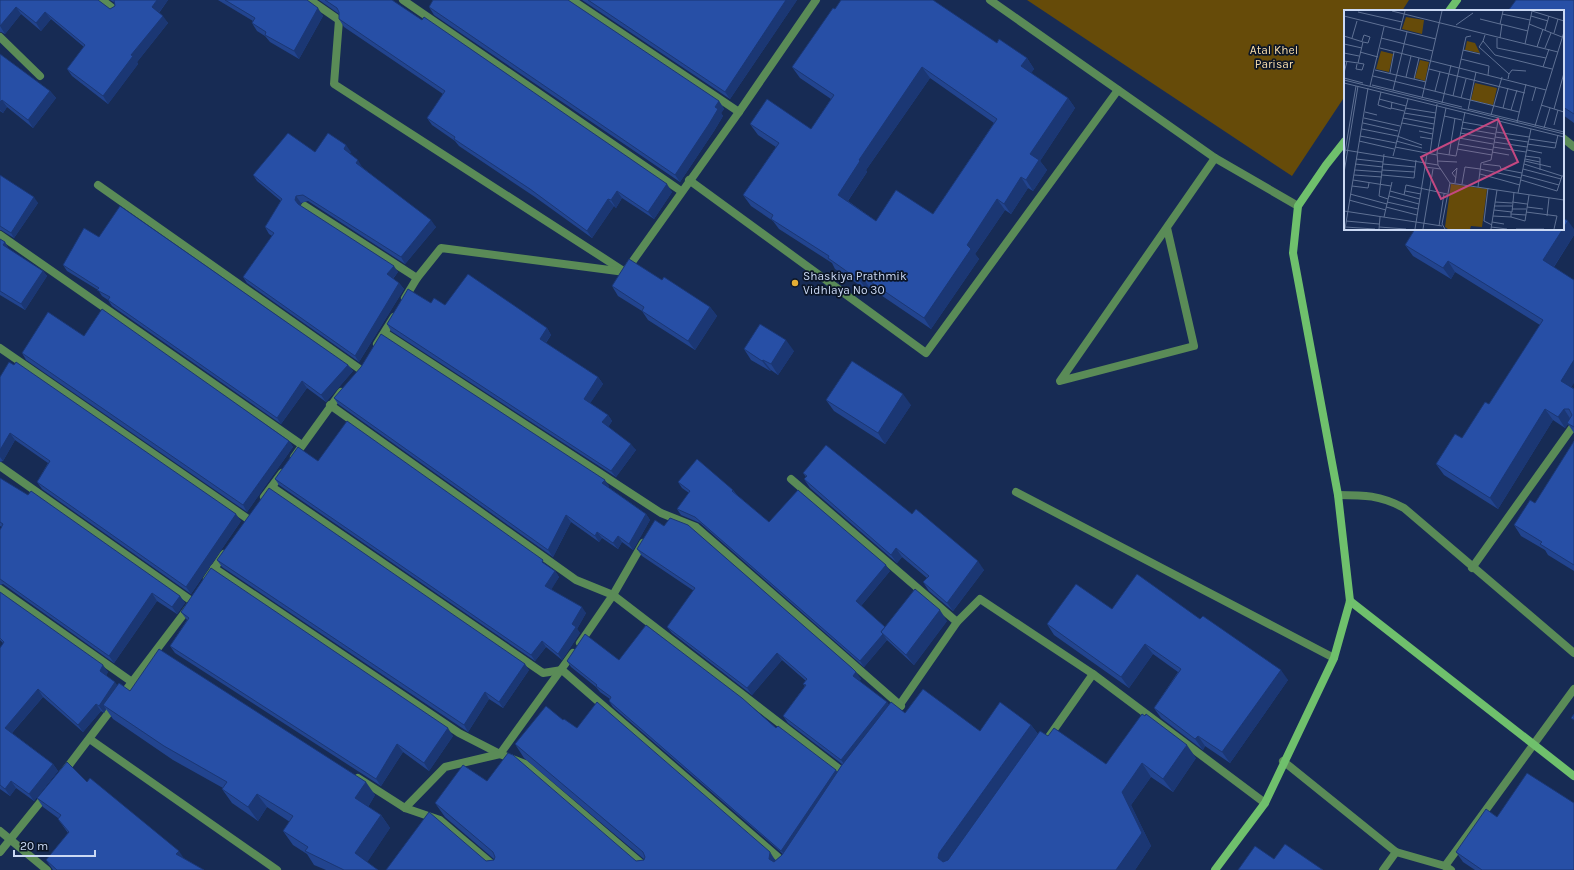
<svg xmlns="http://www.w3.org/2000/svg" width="1574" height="870" viewBox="0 0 1574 870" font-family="Karla,sans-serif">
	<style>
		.park { fill: #664b09 }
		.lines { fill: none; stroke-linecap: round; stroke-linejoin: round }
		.street { stroke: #5a8b57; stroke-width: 8 }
		.secondary { stroke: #6fc06c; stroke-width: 8 }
		.wall { fill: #22448f; fill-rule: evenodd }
		.shaded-wall { fill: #1b3774 }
		.building { fill: #274fa6; stroke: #1b3774; fill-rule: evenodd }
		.poi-dot { fill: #e4ae35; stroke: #0b1527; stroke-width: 1.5 }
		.labels { text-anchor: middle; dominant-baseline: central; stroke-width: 3.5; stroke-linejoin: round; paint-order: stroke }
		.park-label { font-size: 12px; fill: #f8ddab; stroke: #0b1527 }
		.poi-label { font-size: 12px; fill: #cbd9f4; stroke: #0b1527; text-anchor: start }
		.inset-road { fill: none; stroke: #5f7194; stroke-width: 1 }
		.view { fill: #c44881; fill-opacity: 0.15; stroke: #c44881; stroke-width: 2 }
		.inset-edge { fill: none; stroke: #cbd9f4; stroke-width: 2 }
	</style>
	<rect width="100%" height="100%" fill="#172b54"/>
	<polygon class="park" points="1027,0 1409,0 1402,11 1345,11 1345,96 1292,176"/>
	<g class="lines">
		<g class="street">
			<polyline points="102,0 116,11"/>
			<polyline points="310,0 339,20 334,84 622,270"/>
			<polyline points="403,0 681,191"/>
			<polyline points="572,0 739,112"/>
			<polyline points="990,0 1215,158 1298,206"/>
			<polyline points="0,37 40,76"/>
			<polyline points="1563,138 1574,147"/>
			<polyline points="689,180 926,353 1118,90"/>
			<polyline points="98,185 361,370"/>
			<polyline points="305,206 417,278"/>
			<polyline points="1167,228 1194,346 1060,381 1215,158"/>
			<polyline points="0,235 302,445"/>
			<polyline points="405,298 417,278 441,248 625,272 739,112 816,0"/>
			<polyline points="385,333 661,513 696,527 901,706"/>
			<polyline points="377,344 394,317"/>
			<polyline points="0,348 248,519"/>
			<polyline points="330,405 576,580 613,595 847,775"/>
			<polyline points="294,457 341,392"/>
			<polyline points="0,466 193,602"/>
			<polyline points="791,479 957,622"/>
			<polyline points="272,487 543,673 562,670 787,865"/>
			<polyline points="1016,492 1334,658"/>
			<path d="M1338 495C1364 495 1380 495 1404 508L1574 653"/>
			<polyline points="264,497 282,473"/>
			<polyline points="214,568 459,733 500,754 525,764 649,870"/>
			<polyline points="1472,568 1574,425"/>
			<polyline points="207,579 224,554"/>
			<polyline points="0,589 132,682"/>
			<polyline points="580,643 613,595 643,543"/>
			<polyline points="892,716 957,622 980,599 1093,674 1265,803"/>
			<polyline points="1048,738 1093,674"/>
			<polyline points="91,740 277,870"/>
			<polyline points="1283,761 1396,852 1445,866 1451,870"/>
			<polyline points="63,773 189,607"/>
			<polyline points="358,778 405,808 440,820 499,870"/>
			<polyline points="405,808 445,767 500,754 573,653"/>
			<polyline points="0,831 47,870"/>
			<polyline points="0,852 46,795"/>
			<polyline points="1445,866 1574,689"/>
			<polyline points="1383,870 1396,852"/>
		</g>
		<g class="secondary">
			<polyline points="1449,11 1457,0"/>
			<polyline points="1350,601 1574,776"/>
			<polyline points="1215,870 1265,803 1334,658 1350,601 1338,495 1293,253 1298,206 1326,165 1345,141"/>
		</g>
	</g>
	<g class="wall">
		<polygon points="0,0 110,9 115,6 115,3 110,0 168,0 159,13 168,23 137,62 138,64 108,104 72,76 67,69 84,47 51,19 41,31 21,14 5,34 1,32 0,32"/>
		<polygon points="218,0 307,0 323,16 299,59 270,42 265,36 257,31 252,23 253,21"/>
		<polygon points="319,0 392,0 672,192 654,219 622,198 616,208 614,206 592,238 535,197 459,146 455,141 432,125 427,118 443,94 344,27 339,19 339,14"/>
		<polygon points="582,0 797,0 730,99"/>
		<polygon points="1574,0 1574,123 1563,115 1563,11"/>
		<polygon points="429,7 719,101 724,109 721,113 723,116 714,131 680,182 434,15"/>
		<path d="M835 9 997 43 1027 58 1034 69 1031 73 1068 98 1075 108 1040 161 1047 170 1033 191 1028 188 1011 214 1005 210 975 254 979 259 931 329 869 287 867 290 835 269 832 263 779 229 773 221 751 206 743 195 776 147 758 135 750 124 811 129 831 99 800 78 792 67ZM930 78 994 123 933 214 876 221 848 201 867 172 866 170Z"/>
		<polygon points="0,54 50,91 56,98 33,128 7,107 3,113 0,111"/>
		<polygon points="315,152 351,152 349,154 362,167 436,227 405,264 308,201 301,203 300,206 398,272 393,279 399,283 404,289 359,362 247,283 243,277 272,236 269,234 265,227 281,201 257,181 253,175"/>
		<polygon points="0,175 38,203 14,238 1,230 0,230"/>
		<polygon points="1574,235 1554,267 1572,387 1574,389 1574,433 1568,424 1565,428 1553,420 1498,509 1444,475 1436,464 1462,438 1489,404 1540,325 1455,272 1451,279 1413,256 1405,245"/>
		<polygon points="99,237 348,365 353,371 326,402 307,388 281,424 112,306 108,300 102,296 98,290 67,271 63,265"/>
		<polygon points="0,239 5,242 8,248 8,249 43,271 47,276 25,310 0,295"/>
		<polygon points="662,280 710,307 717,316 695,350 648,320 642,311 618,296 612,286"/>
		<polygon points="431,303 445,305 547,328 551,335 546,343 598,377 603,384 590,403 608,415 612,421 608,427 636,450 616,477 391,331 387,324"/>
		<polygon points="84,336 289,441 293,447 247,512 26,360 22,353"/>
		<polygon points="744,349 794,351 778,375 771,370 770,371 751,360"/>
		<polygon points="0,377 241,521 191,594 42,489 37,482 48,463 15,440 3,461 0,462"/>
		<polygon points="334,398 609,486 608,487 646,514 650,520 633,550 622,542 618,549 602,538 599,542 571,522 553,557 338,404"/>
		<polygon points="826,400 911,405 885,444 834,411"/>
		<polygon points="1574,441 1574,571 1548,555 1545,550 1521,536 1514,525 1535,503"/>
		<polygon points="318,461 547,566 555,571 559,577 551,589 586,613 577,629 580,633 562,660 546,647 535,661 279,485 275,479"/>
		<polygon points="803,473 912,514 984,570 953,611 929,591 923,582 927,578 902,557 897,563 810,488 804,479 806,477"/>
		<polygon points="0,478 180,596 185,603 177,614 157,601 114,663 3,584 0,585 0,530 2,527 0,526"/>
		<polygon points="678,482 733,490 737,495 769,522 890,571 861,606 885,627 947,621 914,665 887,640 864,667 700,523 681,515 677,509 689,493 682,488"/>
		<polygon points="637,549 861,679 859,681 887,702 889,705 905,713 980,731 1031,725 1038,734 1048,736 1106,764 1196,758 1173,792 1151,777 1131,805 1151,846 1135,870 486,861 494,860 494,859 445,817 435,803 487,781 636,861 644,860 644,859 524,758 515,744 563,720 577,728 776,860 783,854 613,707 609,701 610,699 600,692 596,687 571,667 567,661 619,660 776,728 837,772 842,764 788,723 783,716 805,686 803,684 806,681 782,660 752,695 672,633 667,627 694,591 642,556"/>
		<polygon points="217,560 529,670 503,708 489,699 468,732 222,567"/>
		<polygon points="0,592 108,672 106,675 117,686 375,795 368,807 381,815 390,828 367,862 378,870 326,870 314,865 307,854 293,845 283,831 290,822 267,807 258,821 232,803 222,789 223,788 173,760 113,719 106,709 104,713 101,711 83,732 43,697 12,733 53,764 58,771 34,801 16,788 10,796 0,789 0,648 4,644 0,640"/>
		<polygon points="1112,609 1288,680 1230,763 1205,746 1203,750 1161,718 1154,708 1178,672 1153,654 1129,688 1054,635 1047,624"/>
		<polygon points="181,612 453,736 429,771 403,752 381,786 175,653 170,646 187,620"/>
		<polygon points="87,782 183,858 204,870 53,870 46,860 68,833 58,819 58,818 43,807 37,798"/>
		<polygon points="1456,852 1574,870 1475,870 1463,862"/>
	</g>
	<g class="shaded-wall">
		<polygon points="157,0 168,0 157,15 152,7"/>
		<polygon points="786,0 797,0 730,99 725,92"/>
		<polygon points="16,7 21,14 5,34 0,26"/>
		<polygon points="318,8 323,16 299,59 294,51"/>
		<polygon points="45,12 51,19 41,31 36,23"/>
		<polygon points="163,16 168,23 137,62 138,64 108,104 103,96 131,55"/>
		<polygon points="1027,58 1034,69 1028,77 1021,66"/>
		<polygon points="922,67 930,78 866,170 867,172 845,205 838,195 859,160"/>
		<polygon points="50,91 56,98 33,128 28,120"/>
		<polygon points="1068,98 1075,108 1040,161 1047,170 1033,191 1026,180 1030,154"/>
		<polygon points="2,100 7,107 3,113 0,110 0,102"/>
		<polygon points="719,101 724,109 721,113 723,116 714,131 680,182 675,175"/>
		<polygon points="346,145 351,152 348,156 344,149"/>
		<polygon points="358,160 362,167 360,169 356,163"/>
		<polygon points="1021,177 1028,188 1011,214 1004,204"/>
		<polygon points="667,184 672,192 654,219 648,212"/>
		<polygon points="617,191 622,198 616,208 611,200"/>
		<polygon points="296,196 301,203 300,206 298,204 295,200"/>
		<polygon points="34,197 38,203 14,238 11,233"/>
		<polygon points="608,199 614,206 592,238 587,231"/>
		<polygon points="997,199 1005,210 975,254 979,259 931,329 924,318 967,245"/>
		<polygon points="431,220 436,227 405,264 401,257"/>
		<polygon points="1568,221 1574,229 1574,235 1551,271 1543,260"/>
		<polygon points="5,242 8,248 6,251 3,245"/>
		<polygon points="1448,261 1455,272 1451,279 1443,268"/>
		<polygon points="394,266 398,272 391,281 387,274"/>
		<polygon points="43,271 47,276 25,310 21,304"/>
		<polygon points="862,276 869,287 867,290 859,280"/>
		<polygon points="399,283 404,289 359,362 355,356"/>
		<polygon points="710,307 717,316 695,350 688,341"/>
		<polygon points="547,328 551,335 544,345 540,339"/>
		<polygon points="786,340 794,351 778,375 771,364"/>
		<polygon points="763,360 771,370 770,371 762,361"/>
		<polygon points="1574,360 1574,383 1569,392 1561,381"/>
		<polygon points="348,365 353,371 326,402 321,395"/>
		<polygon points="598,377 603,384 589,405 584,399"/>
		<polygon points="302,381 307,388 281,424 277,418"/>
		<polygon points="903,394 911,405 885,444 878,433"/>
		<polygon points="1545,409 1553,420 1498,509 1490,498"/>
		<polygon points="1564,409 1571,420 1567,423 1568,424 1565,428 1558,417"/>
		<polygon points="608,415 612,421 607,429 602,422"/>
		<polygon points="10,433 15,440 3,461 0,457 0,450"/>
		<polygon points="289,441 293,447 247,512 243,505"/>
		<polygon points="631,444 636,450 616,477 611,471"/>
		<polygon points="605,480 609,486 607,489 602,483"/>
		<polygon points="236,514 241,521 191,594 186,587"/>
		<polygon points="646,514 650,520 633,550 629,544"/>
		<polygon points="566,515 571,522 553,557 548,550"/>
		<polygon points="597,532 602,538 599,542 595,536"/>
		<polygon points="618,536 622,542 618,549 613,543"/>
		<polygon points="896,548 902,557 897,563 891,555"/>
		<polygon points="978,561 984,570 953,611 947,603"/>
		<polygon points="886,565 890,571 860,607 856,601"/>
		<polygon points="555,571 559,577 550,592 545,586"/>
		<polygon points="152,593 157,601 114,663 109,656"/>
		<polygon points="180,596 185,603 177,614 172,607"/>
		<polygon points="582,607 586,613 577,629 580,633 562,660 558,654 572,624"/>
		<polygon points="940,610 947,621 914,665 906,655"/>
		<polygon points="883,634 887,640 864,667 860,661"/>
		<polygon points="542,641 546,647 535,661 531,655"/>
		<polygon points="1145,644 1153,654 1129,688 1121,677"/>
		<polygon points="777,653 782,660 752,695 747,688"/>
		<polygon points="525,664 529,670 503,708 499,702"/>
		<polygon points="103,665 108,672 105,678 100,671"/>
		<polygon points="1281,670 1288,680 1230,763 1222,752"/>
		<polygon points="856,672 861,679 858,683 853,676"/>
		<polygon points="115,682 120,689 103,705 106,709 104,713 99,706"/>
		<polygon points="38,689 43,697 10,735 5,728"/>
		<polygon points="485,692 489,699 468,732 464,725"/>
		<polygon points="887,702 892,709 846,767 841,760"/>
		<polygon points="96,704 101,711 83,732 78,725"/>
		<polygon points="1031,725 1041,738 949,867 938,858 939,853"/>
		<polygon points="448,728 453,736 429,771 424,763"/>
		<polygon points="1198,736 1205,746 1203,750 1195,739"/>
		<polygon points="397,744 403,752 381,786 376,779"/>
		<polygon points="1187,745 1196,758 1173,792 1163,779"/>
		<polygon points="1142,763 1151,777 1131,805 1151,846 1135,870 1116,870 1122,792"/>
		<polygon points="53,764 58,771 34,801 29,794"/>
		<polygon points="836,770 840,776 786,856 781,851"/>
		<polygon points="11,781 16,788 10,796 5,789"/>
		<polygon points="366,782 375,795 365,812 355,798"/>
		<polygon points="257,794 267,807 258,821 248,807"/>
		<polygon points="381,815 390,828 364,867 355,853"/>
		<polygon points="179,851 185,860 176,854"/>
		<polygon points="770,852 779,866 769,859"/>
	</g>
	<g class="building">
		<polygon points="0,0 98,0 110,9 115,6 114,0 157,0 152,7 163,16 131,55 133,56 103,96 67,69 85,45 45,12 36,23 16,7 0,26"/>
		<polygon points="225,0 307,0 318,8 294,51 265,35 266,32 252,23 255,18"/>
		<polygon points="325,0 392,0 422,20 424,17 667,184 648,212 617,191 611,200 608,199 587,231 530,189 454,139 455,137 427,118 445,91 339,19 339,12 337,8"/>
		<polygon points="433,0 568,0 719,101 715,107 718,109 709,124 675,175 429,7"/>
		<polygon points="588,0 786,0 725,92"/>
		<path d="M841 0H933L997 43 999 39 1027 58 1021 66 1068 98 1030 154 1039 160 1026 180 1021 177 1004 204 997 199 967 245 971 249 924 318 862 276 859 280 828 258 829 256 771 219 773 215 743 195 779 143 750 124 767 99 811 129 834 95 792 67 833 8 835 9ZM922 67 997 119 933 214 896 190 876 221 838 195 860 161 859 160Z"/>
		<polygon points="1516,0 1574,0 1574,114 1563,107 1563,11 1508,11"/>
		<polygon points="0,54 50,91 28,120 2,100 0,102"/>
		<polygon points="288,133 315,152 328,133 346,145 344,149 358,160 356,163 431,220 401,257 303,195 296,196 295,200 298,204 394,266 387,274 399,283 355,356 243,277 274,233 265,227 282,199 253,175"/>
		<polygon points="0,175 34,197 11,233 0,226"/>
		<polygon points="120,206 348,365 321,395 302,381 277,418 108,300 110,297 97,290 99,288 63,265 84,228 99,237"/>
		<polygon points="1563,218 1568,221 1543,260 1574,280 1574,360 1561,381 1574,389 1574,427 1567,423 1572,415 1569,409 1564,409 1558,417 1545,409 1490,498 1436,464 1455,434 1462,438 1485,402 1489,404 1543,320 1448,261 1443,268 1405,245 1415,229 1563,229"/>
		<polygon points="0,239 5,242 3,245 43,271 21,304 0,291"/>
		<polygon points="629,259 662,280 664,277 710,307 688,341 642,311 644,307 612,286"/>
		<polygon points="468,274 547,328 540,339 598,377 584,399 608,415 602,422 631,444 611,471 387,324 408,289 431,303 434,298 445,305"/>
		<polygon points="102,309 289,441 243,505 22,353 48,312 84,336"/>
		<polygon points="760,324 786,340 771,364 763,360 762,361 744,349"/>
		<polygon points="381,334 605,480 602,483 646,514 629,544 618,536 613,543 597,532 595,536 566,515 548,550 334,398 361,367"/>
		<polygon points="852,361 903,394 878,433 826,400"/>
		<polygon points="9,362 14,365 16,362 236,514 186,587 37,482 50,461 10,433 0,450 0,377"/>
		<polygon points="347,421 543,560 542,562 555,571 545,586 582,607 572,624 576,627 558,654 542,641 531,655 275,479 298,447 318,461"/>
		<polygon points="1574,441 1574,565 1540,544 1542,542 1514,525 1530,500 1535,503"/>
		<polygon points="826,445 912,514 916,509 978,561 947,603 923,582 929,576 896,548 891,555 804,479 807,476 803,473"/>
		<polygon points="697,459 733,490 732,491 769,522 798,490 886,565 856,601 885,627 881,632 883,634 860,661 695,517 677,509 690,491 678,482"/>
		<polygon points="0,478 28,495 31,491 180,596 172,607 152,593 109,656 0,579 0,530 3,524 0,522"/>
		<polygon points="269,488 525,664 499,702 485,692 464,725 217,560"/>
		<polygon points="670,518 688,525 852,668 856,672 853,676 887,702 841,760 783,716 806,685 803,684 807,679 777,653 747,688 667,627 695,588 637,549 655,520 664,526"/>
		<polygon points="211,568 448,728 424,763 397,744 376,779 170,646 189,618 181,612"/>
		<polygon points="1137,574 1200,619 1203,616 1281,670 1222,752 1198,736 1195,739 1154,708 1181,669 1145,644 1121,677 1047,624 1076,584 1112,609"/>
		<polygon points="915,589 940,610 906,655 881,632"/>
		<polygon points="0,592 103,665 100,671 115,682 99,706 96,704 78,725 38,689 5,728 53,764 29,794 11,781 5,789 0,785 0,648 4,642 0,638"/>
		<polygon points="646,625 742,698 776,728 778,726 836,770 781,851 609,701 611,697 596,686 597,685 567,661 585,634 619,660"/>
		<polygon points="159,649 366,782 355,798 381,815 355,853 378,870 344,870 305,851 308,847 283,831 293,816 257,794 248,807 222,789 227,782 164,746 103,705 119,683 130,691"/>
		<polygon points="923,689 980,731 1000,702 1031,725 939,853 938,858 943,862 948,860 1040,731 1048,736 1054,728 1106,764 1142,714 1145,716 1146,714 1187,745 1163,779 1142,763 1122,792 1142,833 1116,870 386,870 429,812 486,861 494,860 495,857 493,852 435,803 463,765 487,781 508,753 513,755 636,861 644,860 645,857 643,852 515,744 546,706 563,720 564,719 577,728 597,702 770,852 769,859 774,862 782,855 842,765 891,702 905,713"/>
		<polygon points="1574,714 1574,720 1571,718"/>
		<polygon points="67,762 87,782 90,778 179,851 176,854 204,870 57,870 46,860 69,832 58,819 61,815 37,798"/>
		<polygon points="1527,773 1574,803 1574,870 1482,870 1456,852 1486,809 1497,817"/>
		<polygon points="1285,844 1323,870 1238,870 1255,846 1274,859"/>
	</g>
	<circle class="poi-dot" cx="795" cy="283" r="4"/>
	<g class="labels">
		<g class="park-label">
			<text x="1274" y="50">Atal Khel<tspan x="1274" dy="14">Parisar</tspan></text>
		</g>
		<g class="poi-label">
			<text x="803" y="276">Shaskiya Prathmik<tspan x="803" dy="14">Vidhlaya No 30</tspan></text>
		</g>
	</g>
	<g transform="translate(1344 10)">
		<rect width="220" height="220" fill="#172b54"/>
		<path d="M62 7 80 10 78 24 58 19ZM123 31 131 33 136 43 121 40ZM37 41 49 44 45 62 32 59ZM76 50 85 52 81 71 71 68ZM131 73 153 78 149 95 127 90ZM107 174 143 179 138 217 127 216 126 219H104L101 217Z" fill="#664b09"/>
		<path class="inset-road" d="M48 1 214 42M188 1 220 11M14 2 58 12M158 4 186 10M0 6 92 29M187 6 204 11M136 9 184 21M156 14 159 1M185 14 218 27M112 15 129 3M56 20 61 1M201 20 205 6M210 23 214 9M141 25 139 31 151 45 208 59M0 26 19 32 14 53 0 51M8 28 13 11M37 28 89 41M153 28V38L202 48M156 28 158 14M18 31 20 25 26 27 24 33 19 32M139 31 135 37 165 64 164 69M0 34 18 38M181 34 188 1M193 37 199 19M36 38 202 80M201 38 207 23M119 40 136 44M16 42 34 47M0 43 15 46M117 49 145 56 144 65M13 54 12 59 18 60 20 54 14 53M199 57 205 39M85 59 181 83M31 60 82 72M0 63 3 51M46 63 50 42M165 64 168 60 182 61M29 66 175 102M62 67 67 46M0 68 19 73M70 69 75 48M0 70 220 124M0 73 220 127M28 75 118 97M26 76 40 17M49 80 63 22M91 81 96 62M37 82 34 95 47 99 48 92M109 86 122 27 127 26M78 88 98 1M117 88 122 69M35 89 62 96M188 91 192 77M98 93 107 55M197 95 220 102M47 98 60 101M61 98 92 103M159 98 164 78M125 99 220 122M210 99 220 63M124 100 132 62M167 100 173 80M21 102 33 105M60 103 91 108M147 105 158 67M100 106 118 110M20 108 56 116M59 108 90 114M118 112 152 118M173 112 182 74M19 113 54 121M58 113 89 119M210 115 214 100M191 116 220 22M117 118 151 124M200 118 206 98M18 119 53 126M75 121 89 124M152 122 185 127M116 123 150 129M16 126 52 133M53 126 78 135M76 127 88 129M151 127 184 132M115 128 149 134M185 129 212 133M15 131 50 139M52 131 78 138M150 132 183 137M114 134 149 140M183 134 211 138 214 125M51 137 93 145M149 137 182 142M113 139 148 145M1 140 94 155M183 140 198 143M148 142 165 145M86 143 93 94M93 143 112 146 121 102M40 144 35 186 44 189M105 145 111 108M49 146 64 89M181 146 196 148V160M0 148 12 76M12 149 39 152M181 149 196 152M93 151 113 152M181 151 207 157M11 154 39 157M39 154 71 157M139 154 156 156 157 159 178 163M180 154 218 166M81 157 97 159M136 159 177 168M179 159 217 169M11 160 38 162M38 160 71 162M0 163 14 76M136 164 176 175M10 165 38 167M38 165 70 168 72 150M178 165 215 175M9 170 47 176M177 170 213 181 218 166H220M106 173 220 190M111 173 113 158 108 163 112 168M118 174 121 157 136 159M8 176 24 178 25 173M134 177 137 153 147 150 154 111M144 178 140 211 148 215M46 181 76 189M61 181 77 184M174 183 187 119M6 184 43 194M60 185 62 175 103 184M45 186 75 194M5 190 42 200M43 192 74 199M151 192 168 193M168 192 183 194M150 196H168M42 197 73 205M183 197 199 199M168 199H182M150 200 168 202 170 182M0 201 98 216M182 202 213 206 210 219M167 204 182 205M149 206 167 207V202M203 206 205 188M40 207 48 172M167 207 181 211 185 185M2 211 35 214M148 212 160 214M95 216 100 184M1 217 31 219M35 217 62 219M147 217 163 219M1 219 24 78M35 219 36 207M71 219 83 144M79 219 89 159M101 219 98 214 106 173 94 155 93 143 102 98M147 219 153 180M172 219H200"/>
		<path class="view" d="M154 109 174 152 97 189 77 147Z"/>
		<rect width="220" height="220" class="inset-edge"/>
	</g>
	<path d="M14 850v6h81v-6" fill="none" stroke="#cbd9f4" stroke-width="2"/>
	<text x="20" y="850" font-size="12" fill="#cbd9f4" stroke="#0b1527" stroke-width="3" paint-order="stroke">20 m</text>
</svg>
